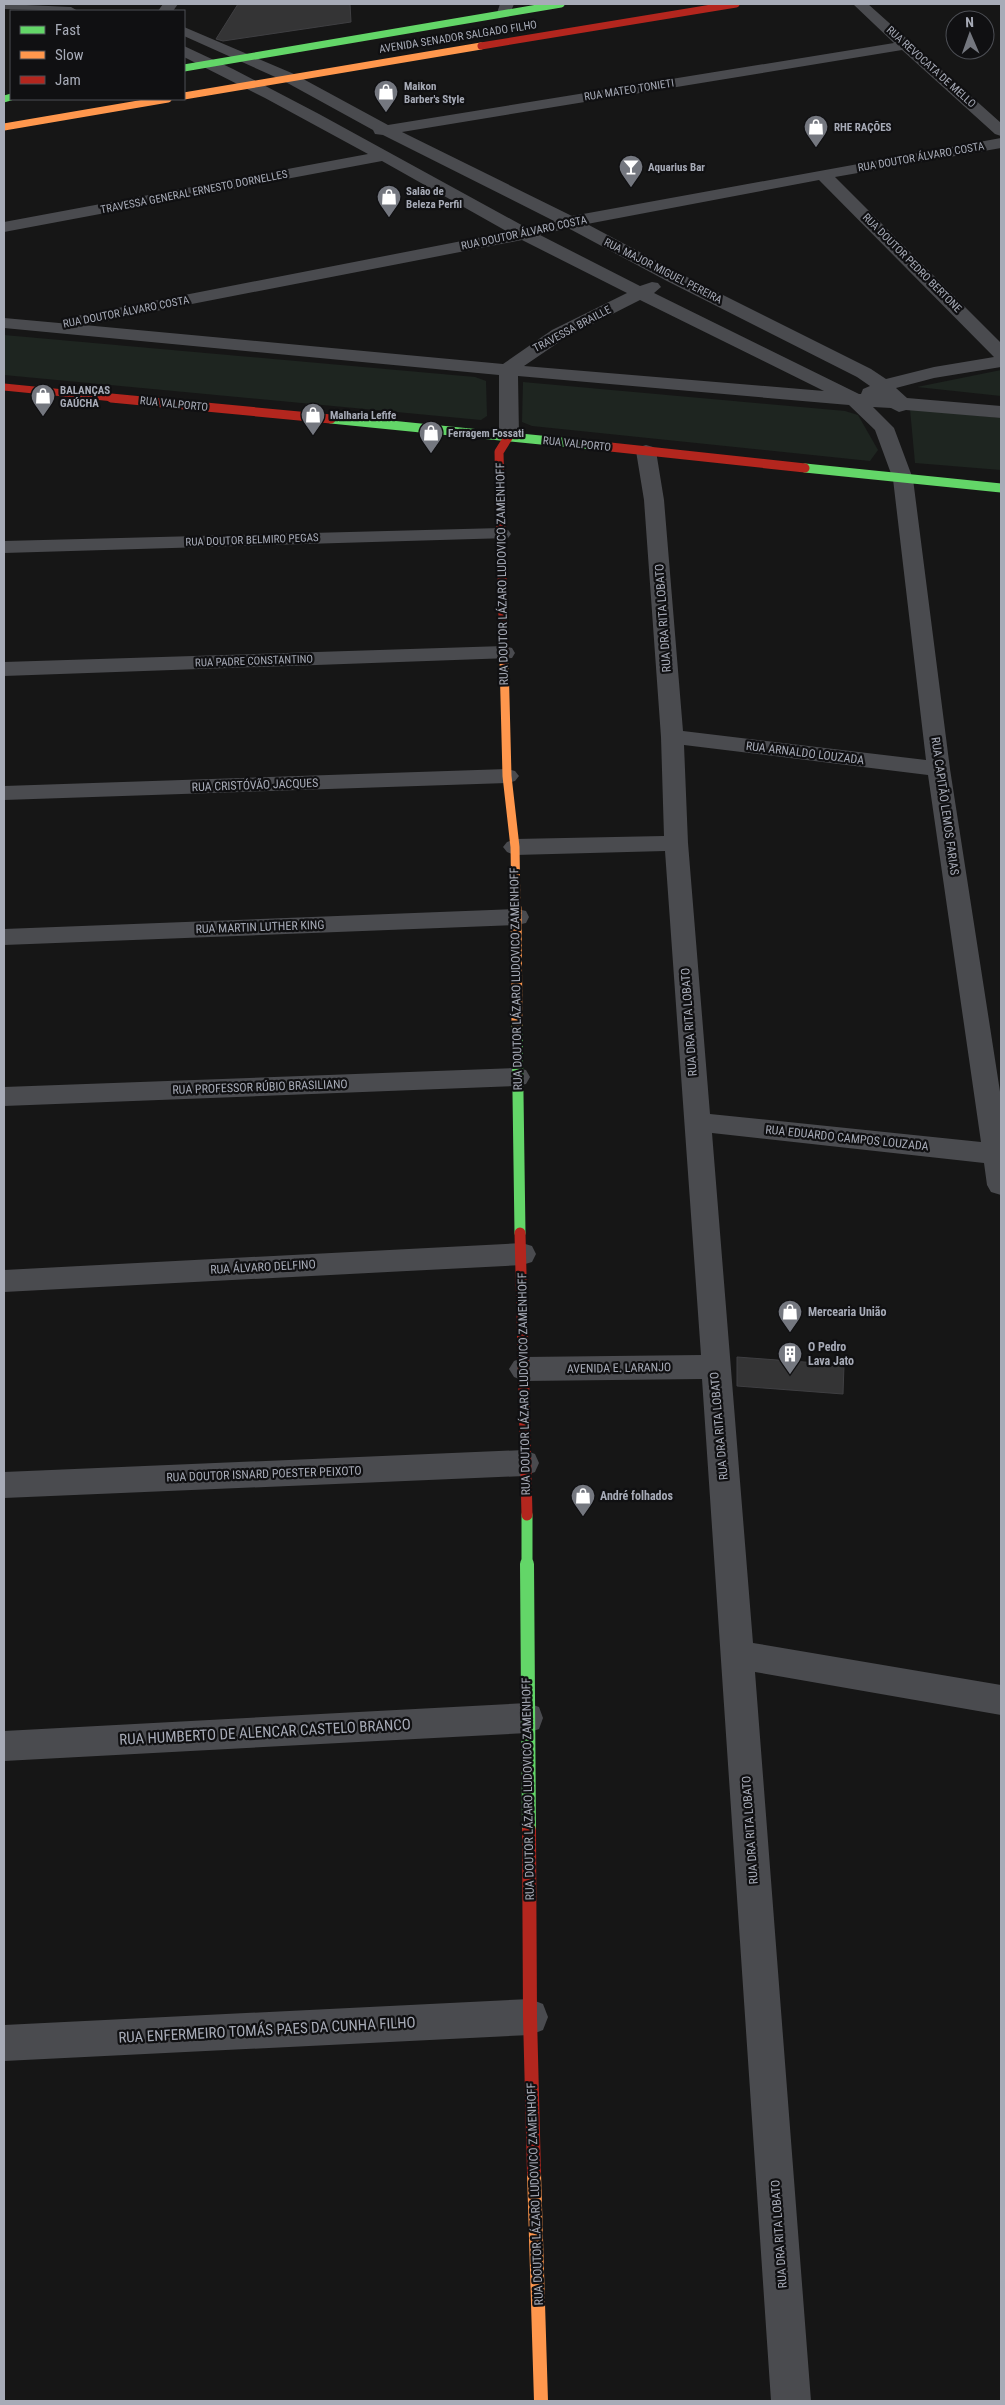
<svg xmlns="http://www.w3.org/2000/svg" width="1005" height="2405" viewBox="0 0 1005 2405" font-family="'Roboto Condensed',sans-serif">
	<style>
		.green { fill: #1e2520 }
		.building { fill: #343435; stroke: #3f3f42 }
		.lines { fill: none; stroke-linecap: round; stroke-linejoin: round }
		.street { fill: #4a4b4f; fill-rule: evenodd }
		.fast-far3 { stroke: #63d668; stroke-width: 7 }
		.fast-far2 { stroke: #63d668; stroke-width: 9 }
		.fast-far1 { stroke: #63d668; stroke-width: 11 }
		.fast { stroke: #63d668; stroke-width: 14 }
		.slow-far3 { stroke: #ff974d; stroke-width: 7 }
		.slow-far2 { stroke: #ff974d; stroke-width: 9 }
		.slow-far1 { stroke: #ff974d; stroke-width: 11 }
		.slow { stroke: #ff974d; stroke-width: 14 }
		.jam-far3 { stroke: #b3261e; stroke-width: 7 }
		.jam-far2 { stroke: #b3261e; stroke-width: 9 }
		.jam-far1 { stroke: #b3261e; stroke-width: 11 }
		.jam { stroke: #b3261e; stroke-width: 14 }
		.labels { text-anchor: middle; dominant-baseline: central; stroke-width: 4.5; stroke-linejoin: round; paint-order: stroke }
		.far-street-label { font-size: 11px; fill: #a7abb7; stroke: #101012 }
		.far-poi-label { font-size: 11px; font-weight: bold; fill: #a7abb7; stroke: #101012; text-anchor: start }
		.street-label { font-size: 12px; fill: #a7abb7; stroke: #101012 }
		.poi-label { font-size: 12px; font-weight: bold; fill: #a7abb7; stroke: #101012; text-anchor: start }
		.near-street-label { font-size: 15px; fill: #a7abb7; stroke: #101012 }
	</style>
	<rect width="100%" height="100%" fill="#161616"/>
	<g class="green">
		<polygon points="4,335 475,377 486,381 487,416 481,420 4,375"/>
		<polygon points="1001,370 1001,396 917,387"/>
		<polygon points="523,382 845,411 858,415 878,450 870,461 532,426 522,422"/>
		<polygon points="910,409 1001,418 1001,470 915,463"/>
	</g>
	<g class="building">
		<polygon points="238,4 350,4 351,22 223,41 216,39"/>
		<polygon points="737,1357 844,1365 843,1394 737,1386"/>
	</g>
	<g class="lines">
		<g class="street">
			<polygon points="4,4 71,7 78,11 4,9"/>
			<polygon points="163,4 178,4 173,11 158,11"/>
			<polygon points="500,4 514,4 509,16 499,16 497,13"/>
			<path d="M853 4H868L1001 123V136L995 134 902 50 402 132 572 216 1001 138V148L835 177 1001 343V367L934 378 896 388 907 398 1001 406V418L906 410 899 412 891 408 873 407 894 428 913 479 950 769 1001 1098V1195L991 1192 987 1185 984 1163 712 1133 753 1643 1001 1685V1715L755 1672 811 2401H771L702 1379 524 1381 514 1377 509 1369 514 1361 524 1357 701 1355 665 851 515 855 507 852 503 847 507 842 515 839 664 836 661 737 644 500 636 451 639 447 646 445 653 447 656 451 664 500 683 731 926 760 893 479 875 430 849 405 518 376 519 436 516 440 509 442 502 440 499 436V375L4 328V318L70 324 68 321 71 317 77 316 508 232 382 161 4 232V222L368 154 265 98 184 57V46L233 69 319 114 527 228 554 221 383 135 375 134 373 130 282 80 184 36V27L294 74 388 125 894 43ZM819 180 994 357 934 367 886 379 871 369 677 272 587 224ZM568 228 665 280 857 377 870 386 863 389 861 394H859L654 293 661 287 658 283 652 282 640 286 540 235ZM522 240 627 293 552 330 503 364 84 325ZM640 300 824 391 524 366 565 338ZM684 745 928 775 981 1142 710 1114 688 843Z"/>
			<polygon points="501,528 508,530 511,534 508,538 4,553 4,541"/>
			<polygon points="504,646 512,648 515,653 512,658 4,676 4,662"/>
			<polygon points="507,769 515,771 519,776 515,781 507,783 4,800 4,786"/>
			<polygon points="517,909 526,911 529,917 526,923 517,925 4,945 4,929"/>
			<polygon points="517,1068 526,1070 530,1077 526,1084 517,1086 4,1106 4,1087"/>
			<polygon points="522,1243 532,1246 536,1254 532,1262 522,1265 4,1292 4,1270"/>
			<polygon points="524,1450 535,1454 539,1463 535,1472 524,1476 4,1498 4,1472"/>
			<polygon points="527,1703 539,1707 543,1718 539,1729 527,1733 4,1761 4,1731"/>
			<polygon points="530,1999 543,2004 548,2017 543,2030 530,2035 4,2061 4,2025"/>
		</g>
		<g class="fast-far3">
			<polyline points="184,68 561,4"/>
			<polyline points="4,99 11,97"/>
		</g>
		<g class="fast-far2">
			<polyline points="331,419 601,446"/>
			<polyline points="805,468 1001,488"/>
		</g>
		<g class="fast-far1">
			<polyline points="517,1025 520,1233"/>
			<polyline points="527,1515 527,1565"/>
		</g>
		<polyline class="fast" points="527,1564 529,1830"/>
		<g class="slow-far3">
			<polyline points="184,96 481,46"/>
			<polyline points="4,127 168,99"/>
		</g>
		<polyline class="slow-far2" points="504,660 507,776 515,847 516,910"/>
		<polyline class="slow-far1" points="516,908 517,1025"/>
		<polyline class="slow" points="534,2173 541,2401"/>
		<g class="jam-far3">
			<polyline points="481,46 736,4"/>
			<polyline points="4,387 124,399"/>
		</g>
		<g class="jam-far2">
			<polyline points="111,398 331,419"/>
			<polyline points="601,446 805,468"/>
			<polyline points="504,660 499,452 509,436"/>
		</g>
		<polyline class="jam-far1" points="520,1233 527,1515"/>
		<polyline class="jam" points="529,1830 530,2017 534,2173"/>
	</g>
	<defs>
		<symbol id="shop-pin" viewBox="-11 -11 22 30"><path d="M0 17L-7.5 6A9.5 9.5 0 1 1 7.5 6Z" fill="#74777f" stroke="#101012"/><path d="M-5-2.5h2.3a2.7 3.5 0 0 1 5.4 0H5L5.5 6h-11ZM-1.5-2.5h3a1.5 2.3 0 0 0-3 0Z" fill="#fff"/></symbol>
		<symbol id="bar-pin" viewBox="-11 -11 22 30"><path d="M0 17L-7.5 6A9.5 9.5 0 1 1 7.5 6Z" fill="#74777f" stroke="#101012"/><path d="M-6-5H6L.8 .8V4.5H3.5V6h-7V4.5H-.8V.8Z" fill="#fff"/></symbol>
		<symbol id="building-pin" viewBox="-11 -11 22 30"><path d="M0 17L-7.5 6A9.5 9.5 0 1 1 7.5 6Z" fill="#74777f" stroke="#101012"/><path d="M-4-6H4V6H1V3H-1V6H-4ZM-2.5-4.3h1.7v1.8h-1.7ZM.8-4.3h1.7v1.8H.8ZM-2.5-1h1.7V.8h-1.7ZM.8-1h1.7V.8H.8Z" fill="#fff"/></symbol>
	</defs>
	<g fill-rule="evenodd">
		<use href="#shop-pin" x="372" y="78" width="28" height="38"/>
		<use href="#shop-pin" x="802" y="113" width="28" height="38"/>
		<use href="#bar-pin" x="617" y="153" width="28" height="38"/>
		<use href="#shop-pin" x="375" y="183" width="28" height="38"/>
		<use href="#shop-pin" x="29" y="382" width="28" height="38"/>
		<use href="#shop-pin" x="299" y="401" width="28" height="38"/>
		<use href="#shop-pin" x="417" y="419" width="28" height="38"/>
		<use href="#shop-pin" x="776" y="1298" width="28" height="38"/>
		<use href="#building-pin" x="776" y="1340" width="28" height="38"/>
		<use href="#shop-pin" x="569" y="1482" width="28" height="38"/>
	</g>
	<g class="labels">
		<g class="far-street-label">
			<text transform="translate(458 37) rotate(-9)">AVENIDA SENADOR SALGADO FILHO</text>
			<text transform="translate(931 67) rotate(42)">RUA REVOCATA DE MELLO</text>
			<text transform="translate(629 90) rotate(-9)">RUA MATEO TONIETI</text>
			<text transform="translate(921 157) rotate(-10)">RUA DOUTOR ÁLVARO COSTA</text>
			<text transform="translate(194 192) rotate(-11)">TRAVESSA GENERAL ERNESTO DORNELLES</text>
			<text transform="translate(524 233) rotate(-12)">RUA DOUTOR ÁLVARO COSTA</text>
			<text transform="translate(912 263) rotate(45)">RUA DOUTOR PEDRO BERTONE</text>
			<text transform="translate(663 271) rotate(27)">RUA MAJOR MIGUEL PEREIRA</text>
			<text transform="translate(126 312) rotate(-11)">RUA DOUTOR ÁLVARO COSTA</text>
			<text transform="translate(572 329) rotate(-28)">TRAVESSA BRAILLE</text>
			<text transform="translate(174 404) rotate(6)">RUA VALPORTO</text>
			<text transform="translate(577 444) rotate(6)">RUA VALPORTO</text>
			<text transform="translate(252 540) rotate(-2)">RUA DOUTOR BELMIRO PEGAS</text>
			<text transform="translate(254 661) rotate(-2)">RUA PADRE CONSTANTINO</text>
		</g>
		<g class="far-poi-label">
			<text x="404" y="86">Maikon<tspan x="404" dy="13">Barber's Style</tspan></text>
			<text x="834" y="127">RHE RAÇÕES</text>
			<text x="648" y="167">Aquarius Bar</text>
			<text x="406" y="191">Salão de<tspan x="406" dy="13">Beleza Perfil</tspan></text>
			<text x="60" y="390">BALANÇAS<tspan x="60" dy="13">GAÚCHA</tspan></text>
			<text x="330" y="415">Malharia Lefife</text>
			<text x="448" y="433">Ferragem Fossati</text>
		</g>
		<g class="street-label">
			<text transform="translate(502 574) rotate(-91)">RUA DOUTOR LÁZARO LUDOVICO ZAMENHOFF</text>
			<text transform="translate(663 618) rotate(-94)">RUA DRA RITA LOBATO</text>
			<text transform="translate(805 753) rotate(7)">RUA ARNALDO LOUZADA</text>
			<text transform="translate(255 785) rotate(-2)">RUA CRISTÓVÃO JACQUES</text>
			<text transform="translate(945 806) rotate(82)">RUA CAPITÃO LEMOS FARIAS</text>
			<text transform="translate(260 927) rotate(-2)">RUA MARTIN LUTHER KING</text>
			<text transform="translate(516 979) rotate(-91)">RUA DOUTOR LÁZARO LUDOVICO ZAMENHOFF</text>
			<text transform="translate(689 1022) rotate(-94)">RUA DRA RITA LOBATO</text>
			<text transform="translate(260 1087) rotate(-2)">RUA PROFESSOR RÚBIO BRASILIANO</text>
			<text transform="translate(847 1138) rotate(6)">RUA EDUARDO CAMPOS LOUZADA</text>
			<text transform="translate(263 1267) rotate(-3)">RUA ÁLVARO DELFINO</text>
			<text transform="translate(619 1368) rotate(-1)">AVENIDA E. LARANJO</text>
			<text transform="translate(524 1384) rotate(-91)">RUA DOUTOR LÁZARO LUDOVICO ZAMENHOFF</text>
			<text transform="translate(719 1426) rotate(-95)">RUA DRA RITA LOBATO</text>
			<text transform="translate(264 1474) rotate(-2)">RUA DOUTOR ISNARD POESTER PEIXOTO</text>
			<text transform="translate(528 1789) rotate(-91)">RUA DOUTOR LÁZARO LUDOVICO ZAMENHOFF</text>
			<text transform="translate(750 1830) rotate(-94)">RUA DRA RITA LOBATO</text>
			<text transform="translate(535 2194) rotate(-92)">RUA DOUTOR LÁZARO LUDOVICO ZAMENHOFF</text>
			<text transform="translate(779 2234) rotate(-94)">RUA DRA RITA LOBATO</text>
		</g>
		<g class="poi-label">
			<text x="808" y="1312">Mercearia União</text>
			<text x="808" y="1347">O Pedro<tspan x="808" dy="14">Lava Jato</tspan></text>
			<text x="600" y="1496">André folhados</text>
		</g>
		<g class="near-street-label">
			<text transform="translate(265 1732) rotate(-3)">RUA HUMBERTO DE ALENCAR CASTELO BRANCO</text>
			<text transform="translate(267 2030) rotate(-3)">RUA ENFERMEIRO TOMÁS PAES DA CUNHA FILHO</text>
		</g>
	</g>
	<rect width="1005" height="2405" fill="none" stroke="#a7abb7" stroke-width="10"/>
	<rect x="10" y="10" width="175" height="90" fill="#101012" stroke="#4c4e54"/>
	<rect x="20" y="26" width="25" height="8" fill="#63d668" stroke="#4c4e54"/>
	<text x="55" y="35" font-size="15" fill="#a7abb7">Fast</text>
	<rect x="20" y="51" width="25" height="8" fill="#ff974d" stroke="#4c4e54"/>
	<text x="55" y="60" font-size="15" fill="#a7abb7">Slow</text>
	<rect x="20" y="76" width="25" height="8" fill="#b3261e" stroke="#4c4e54"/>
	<text x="55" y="85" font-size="15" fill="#a7abb7">Jam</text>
	<g transform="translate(970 35) rotate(358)"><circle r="24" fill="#101012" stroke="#4c4e54"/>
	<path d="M0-4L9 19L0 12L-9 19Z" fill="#74777f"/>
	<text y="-8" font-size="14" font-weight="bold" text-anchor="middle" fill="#a7abb7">N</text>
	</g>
</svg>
